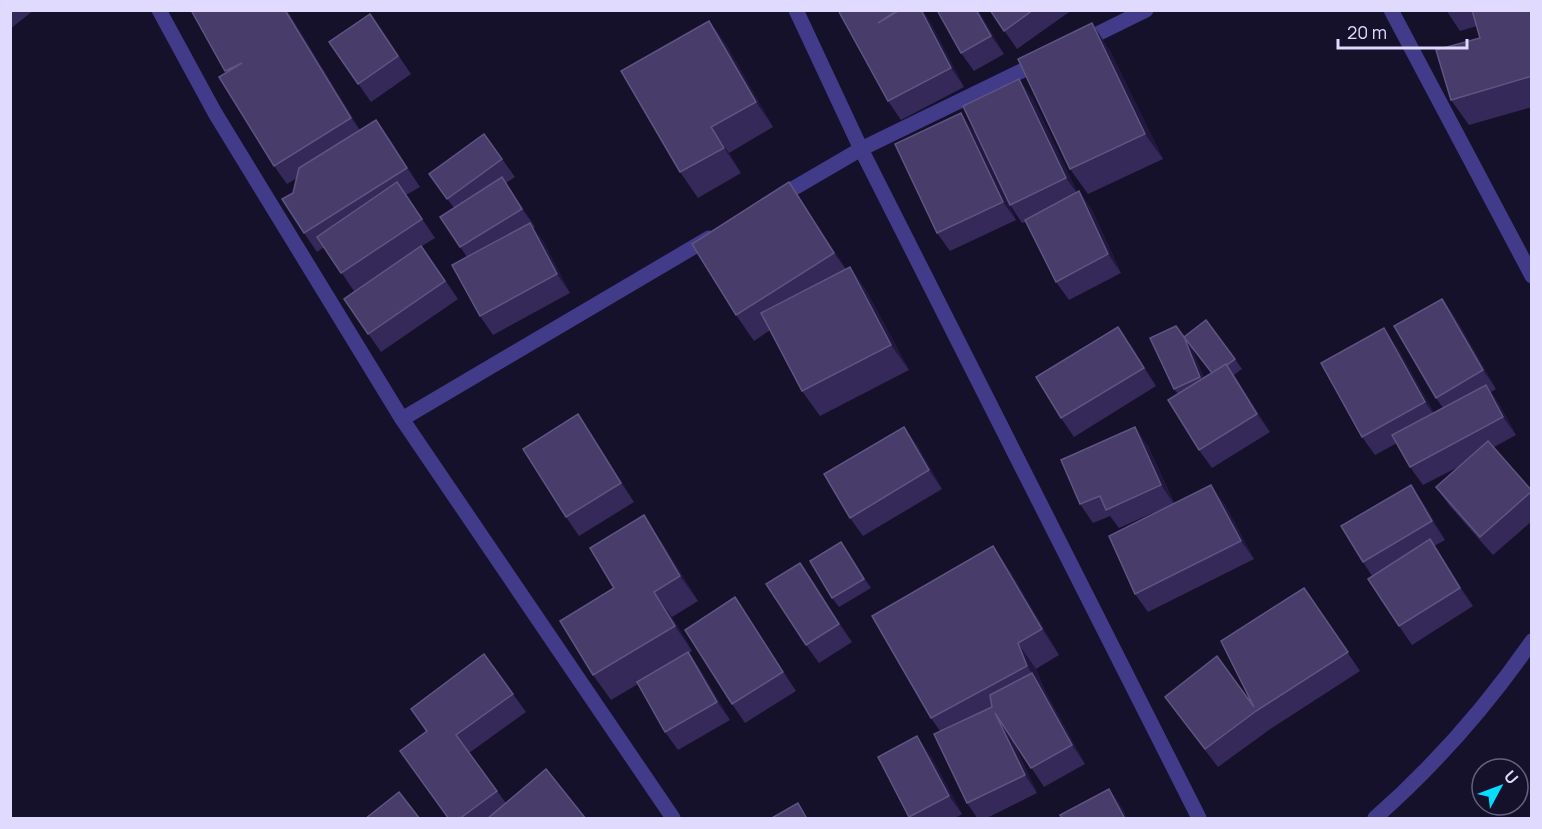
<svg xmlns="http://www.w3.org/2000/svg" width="1542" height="829" viewBox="0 0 1542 829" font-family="Manrope,sans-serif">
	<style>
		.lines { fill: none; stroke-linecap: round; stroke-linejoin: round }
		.street { stroke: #413b8a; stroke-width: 15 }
		.wall { fill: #352959; fill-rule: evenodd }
		.shaded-wall { fill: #21183f }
		.building { fill: #473c6a; stroke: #5f5582; stroke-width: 1.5 }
	</style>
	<rect width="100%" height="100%" fill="#16112b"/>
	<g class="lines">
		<g class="street">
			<polyline points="159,10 215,113 402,419 673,818"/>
			<polyline points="796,10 861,149 1199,818"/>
			<polyline points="1391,10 1532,276"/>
			<polyline points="1081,42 1146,10"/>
			<polyline points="777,198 861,149 1040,62"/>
			<polyline points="402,419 709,238"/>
			<path d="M1375 818C1434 766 1487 706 1532 641"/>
		</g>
	</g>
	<g class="wall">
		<polygon points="10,10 34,10 10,29"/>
		<polygon points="191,10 287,10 360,130 389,138 420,187 406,195 435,238 422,246 458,299 381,352 344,299 354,291 324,247 317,252 304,233 293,193 297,178 287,184 274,166 226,72"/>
		<polygon points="838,10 922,10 929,20 964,87 901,120 888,101"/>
		<polygon points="978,10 1004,54 974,71 961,53"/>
		<polygon points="990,10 1072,10 1017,49"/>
		<polygon points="1446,10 1532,10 1532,107 1469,125 1451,100 1480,38 1477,26 1460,31"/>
		<polygon points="370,14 411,74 371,102 329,42"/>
		<polygon points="709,21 727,46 773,127 729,153 741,173 698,198 680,172"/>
		<polygon points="1109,49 1163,159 1088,194 1070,169"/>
		<polygon points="1032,97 1077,192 1079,191 1092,210 1121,273 1069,300 1056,282 1026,222 1022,223 1010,205"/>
		<polygon points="974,132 1016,220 950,251 937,233"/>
		<polygon points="484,134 515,177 506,183 535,227 533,228 543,241 570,293 493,335 480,316 467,257 440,217 454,208 429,174"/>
		<polygon points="806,208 846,269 850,267 867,292 909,370 820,416 802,391 770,330 754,341 736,315"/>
		<polygon points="1442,299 1455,317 1496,389 1491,392 1499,404 1516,435 1494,447 1532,491 1532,521 1493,555 1449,505 1436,487 1460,466 1423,485 1410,467 1397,443 1375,455 1362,437 1397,347 1434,413 1443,408 1436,398"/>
		<path d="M1184 337 1235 359 1242 369 1234 375 1270 432 1212 468 1199 450 1178 394 1174 389ZM1191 347 1212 373 1204 378Z"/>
		<polygon points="1131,345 1156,386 1074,437 1061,418"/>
		<polygon points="591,433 634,502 579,536 566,517"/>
		<polygon points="917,445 942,489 863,536 850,518"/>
		<polygon points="1148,446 1174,503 1224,503 1254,559 1148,612 1135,594 1171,505 1119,528 1110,516 1093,523 1080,504"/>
		<polygon points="1424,504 1445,540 1434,546 1473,606 1412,645 1399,626 1372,576 1363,562"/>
		<polygon points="661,541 698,601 672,617 692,651 689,653 701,671 730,720 678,750 665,732 638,684 611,700 593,675 614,588"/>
		<polygon points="848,552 871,588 839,607 832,598"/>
		<polygon points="800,563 852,642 819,663 806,645"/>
		<polygon points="1010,571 1059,655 1036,669 1045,691 1085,764 1044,787 1011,737 1037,793 985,819 978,819 967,803 940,731 931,718"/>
		<polygon points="1304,588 1360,671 1269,730 1218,767 1178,715 1165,697 1254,707"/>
		<polygon points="748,616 796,691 745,723 732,704"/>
		<polygon points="484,654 526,712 469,753 506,803 586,819 448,819 426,732 411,709"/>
		<polygon points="930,755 962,814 954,819 910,819 878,757"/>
	</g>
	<g class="shaded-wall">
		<polygon points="285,10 287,10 364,136 351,118"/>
		<polygon points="921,10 922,10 929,20 964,87 951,68"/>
		<polygon points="976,10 978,10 1004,54 991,36"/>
		<polygon points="709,21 727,46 773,127 756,102"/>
		<polygon points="1092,23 1109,49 1163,159 1145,134"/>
		<polygon points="1019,79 1032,97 1079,196 1066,178"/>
		<polygon points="961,113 974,132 1016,220 1003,202"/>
		<polygon points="376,120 389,138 420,187 407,168"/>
		<polygon points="711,127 729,153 741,173 724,148"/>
		<polygon points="502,177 515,196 535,227 522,209"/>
		<polygon points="789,182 806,208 852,278 834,253"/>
		<polygon points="1079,191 1092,210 1121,273 1108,254"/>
		<polygon points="530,223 543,241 570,293 557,274"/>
		<polygon points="850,267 867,292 909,370 891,345"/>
		<polygon points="1442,299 1455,317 1496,389 1483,370"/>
		<polygon points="1118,327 1131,345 1156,386 1144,368"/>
		<polygon points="1384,328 1397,347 1438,420 1425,402"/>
		<polygon points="1184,337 1191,347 1207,386 1200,377"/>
		<polygon points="1226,364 1239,383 1270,432 1257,414"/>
		<polygon points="1486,385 1499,404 1516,435 1503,417"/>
		<polygon points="578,414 591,433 634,502 621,483"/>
		<polygon points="904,427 917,445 942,489 929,470"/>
		<polygon points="1135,427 1148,446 1174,504 1161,485"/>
		<polygon points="1211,485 1224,503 1254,559 1241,541"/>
		<polygon points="1411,485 1424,504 1445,540 1432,521"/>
		<polygon points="644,515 661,541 698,601 680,576"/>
		<polygon points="1430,539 1443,558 1473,606 1460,588"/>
		<polygon points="841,542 848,552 871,588 864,579"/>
		<polygon points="993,546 1010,571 1059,655 1042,629"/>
		<polygon points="800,563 813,581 852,642 839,624"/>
		<polygon points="654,592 672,617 692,651 675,626"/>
		<polygon points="735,597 748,616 796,691 783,672"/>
		<polygon points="1018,643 1036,669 1045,691 1027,666"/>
		<polygon points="688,652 701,671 730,720 717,702"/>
		<polygon points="1032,673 1045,691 1085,764 1072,745"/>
		<polygon points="995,713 1008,731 1037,793 1025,775"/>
		<polygon points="917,736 930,755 962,814 949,796"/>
		<polygon points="1109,789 1122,807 1128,819 1125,819"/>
	</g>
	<g class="building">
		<polygon points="191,10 285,10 351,118 274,166 219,77 242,63 225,71"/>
		<polygon points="838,10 897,10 878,23 900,10 921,10 951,68 888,101"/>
		<polygon points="937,10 976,10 991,36 961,53"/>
		<polygon points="990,10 1033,10 1004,31"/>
		<polygon points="1472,10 1532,10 1532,76 1451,100 1436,50 1480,38"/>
		<polygon points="370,14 398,56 358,84 329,42"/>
		<polygon points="709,21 756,102 711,127 724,148 680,172 621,71"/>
		<polygon points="1092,23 1145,134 1070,169 1018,59"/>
		<polygon points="1019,79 1066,178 1010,205 963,106"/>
		<polygon points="961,113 1003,202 937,233 895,144"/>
		<polygon points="376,120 407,168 304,233 282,199 293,193 299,168"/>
		<polygon points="484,134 502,159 447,199 429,174"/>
		<polygon points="502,177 522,209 460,247 440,217"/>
		<polygon points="397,182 422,219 341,273 317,237"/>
		<polygon points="789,182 834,253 736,315 692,244"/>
		<polygon points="1079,191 1108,254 1056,282 1025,220"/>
		<polygon points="530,223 557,274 480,316 452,265"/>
		<polygon points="421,246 445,281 368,334 344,299"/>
		<polygon points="850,267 891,345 802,391 761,313"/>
		<polygon points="1442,299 1483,370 1436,398 1394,326"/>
		<polygon points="1206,320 1235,359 1227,365 1226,364 1212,373 1184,337 1200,377 1174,389 1150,338 1176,326 1184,337"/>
		<polygon points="1118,327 1144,368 1061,418 1036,377"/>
		<polygon points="1384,328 1425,402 1362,437 1321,363"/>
		<polygon points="1226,364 1257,414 1199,450 1168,400"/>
		<polygon points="1486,385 1503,417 1410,467 1392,435"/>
		<polygon points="578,414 621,483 566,517 523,449"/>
		<polygon points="904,427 929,470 850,518 824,474"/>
		<polygon points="1135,427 1161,485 1106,510 1100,496 1080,504 1061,460"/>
		<polygon points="1488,441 1532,491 1480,537 1436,487"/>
		<polygon points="1211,485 1241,541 1135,594 1109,536"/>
		<polygon points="1411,485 1432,521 1363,562 1341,526"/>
		<polygon points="644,515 680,576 654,592 675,626 593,675 560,621 614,588 590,548"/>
		<polygon points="1430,539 1460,588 1399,626 1368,579"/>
		<polygon points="841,542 864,579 832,598 810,561"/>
		<polygon points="993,546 1042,629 1018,643 1027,666 931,718 872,616"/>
		<polygon points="800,563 839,624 806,645 766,584"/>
		<polygon points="1304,588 1348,652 1256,711 1205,749 1165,697 1217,656 1254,707 1221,641"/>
		<polygon points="735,597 783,672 732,704 685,630"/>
		<polygon points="688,652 717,702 665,732 637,682"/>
		<polygon points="484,654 513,694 456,735 497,791 459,819 449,819 400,751 427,731 411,709"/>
		<polygon points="1032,673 1072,745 1031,768 995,713 1025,775 967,803 934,734 992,707 990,695"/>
		<polygon points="917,736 949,796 909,817 878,757"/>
		<polygon points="546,769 586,819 487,819"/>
		<polygon points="1109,789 1125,819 1062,819 1060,815"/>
		<polygon points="399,792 420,819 365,819"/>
		<polygon points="798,803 807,819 770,819"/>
	</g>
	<rect width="1542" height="829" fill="none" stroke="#e0daff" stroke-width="24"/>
	<g transform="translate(1500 787) rotate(49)"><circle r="28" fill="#16112b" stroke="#676180" stroke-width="1.5"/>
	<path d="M0-4.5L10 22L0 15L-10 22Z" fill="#06deff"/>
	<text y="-9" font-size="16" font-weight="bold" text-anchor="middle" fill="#e0daff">U</text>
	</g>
	<path d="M1338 39v9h129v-9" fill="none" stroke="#e0daff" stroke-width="3"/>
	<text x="1347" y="39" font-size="18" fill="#e0daff" stroke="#16112b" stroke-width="4.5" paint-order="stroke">20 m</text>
</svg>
